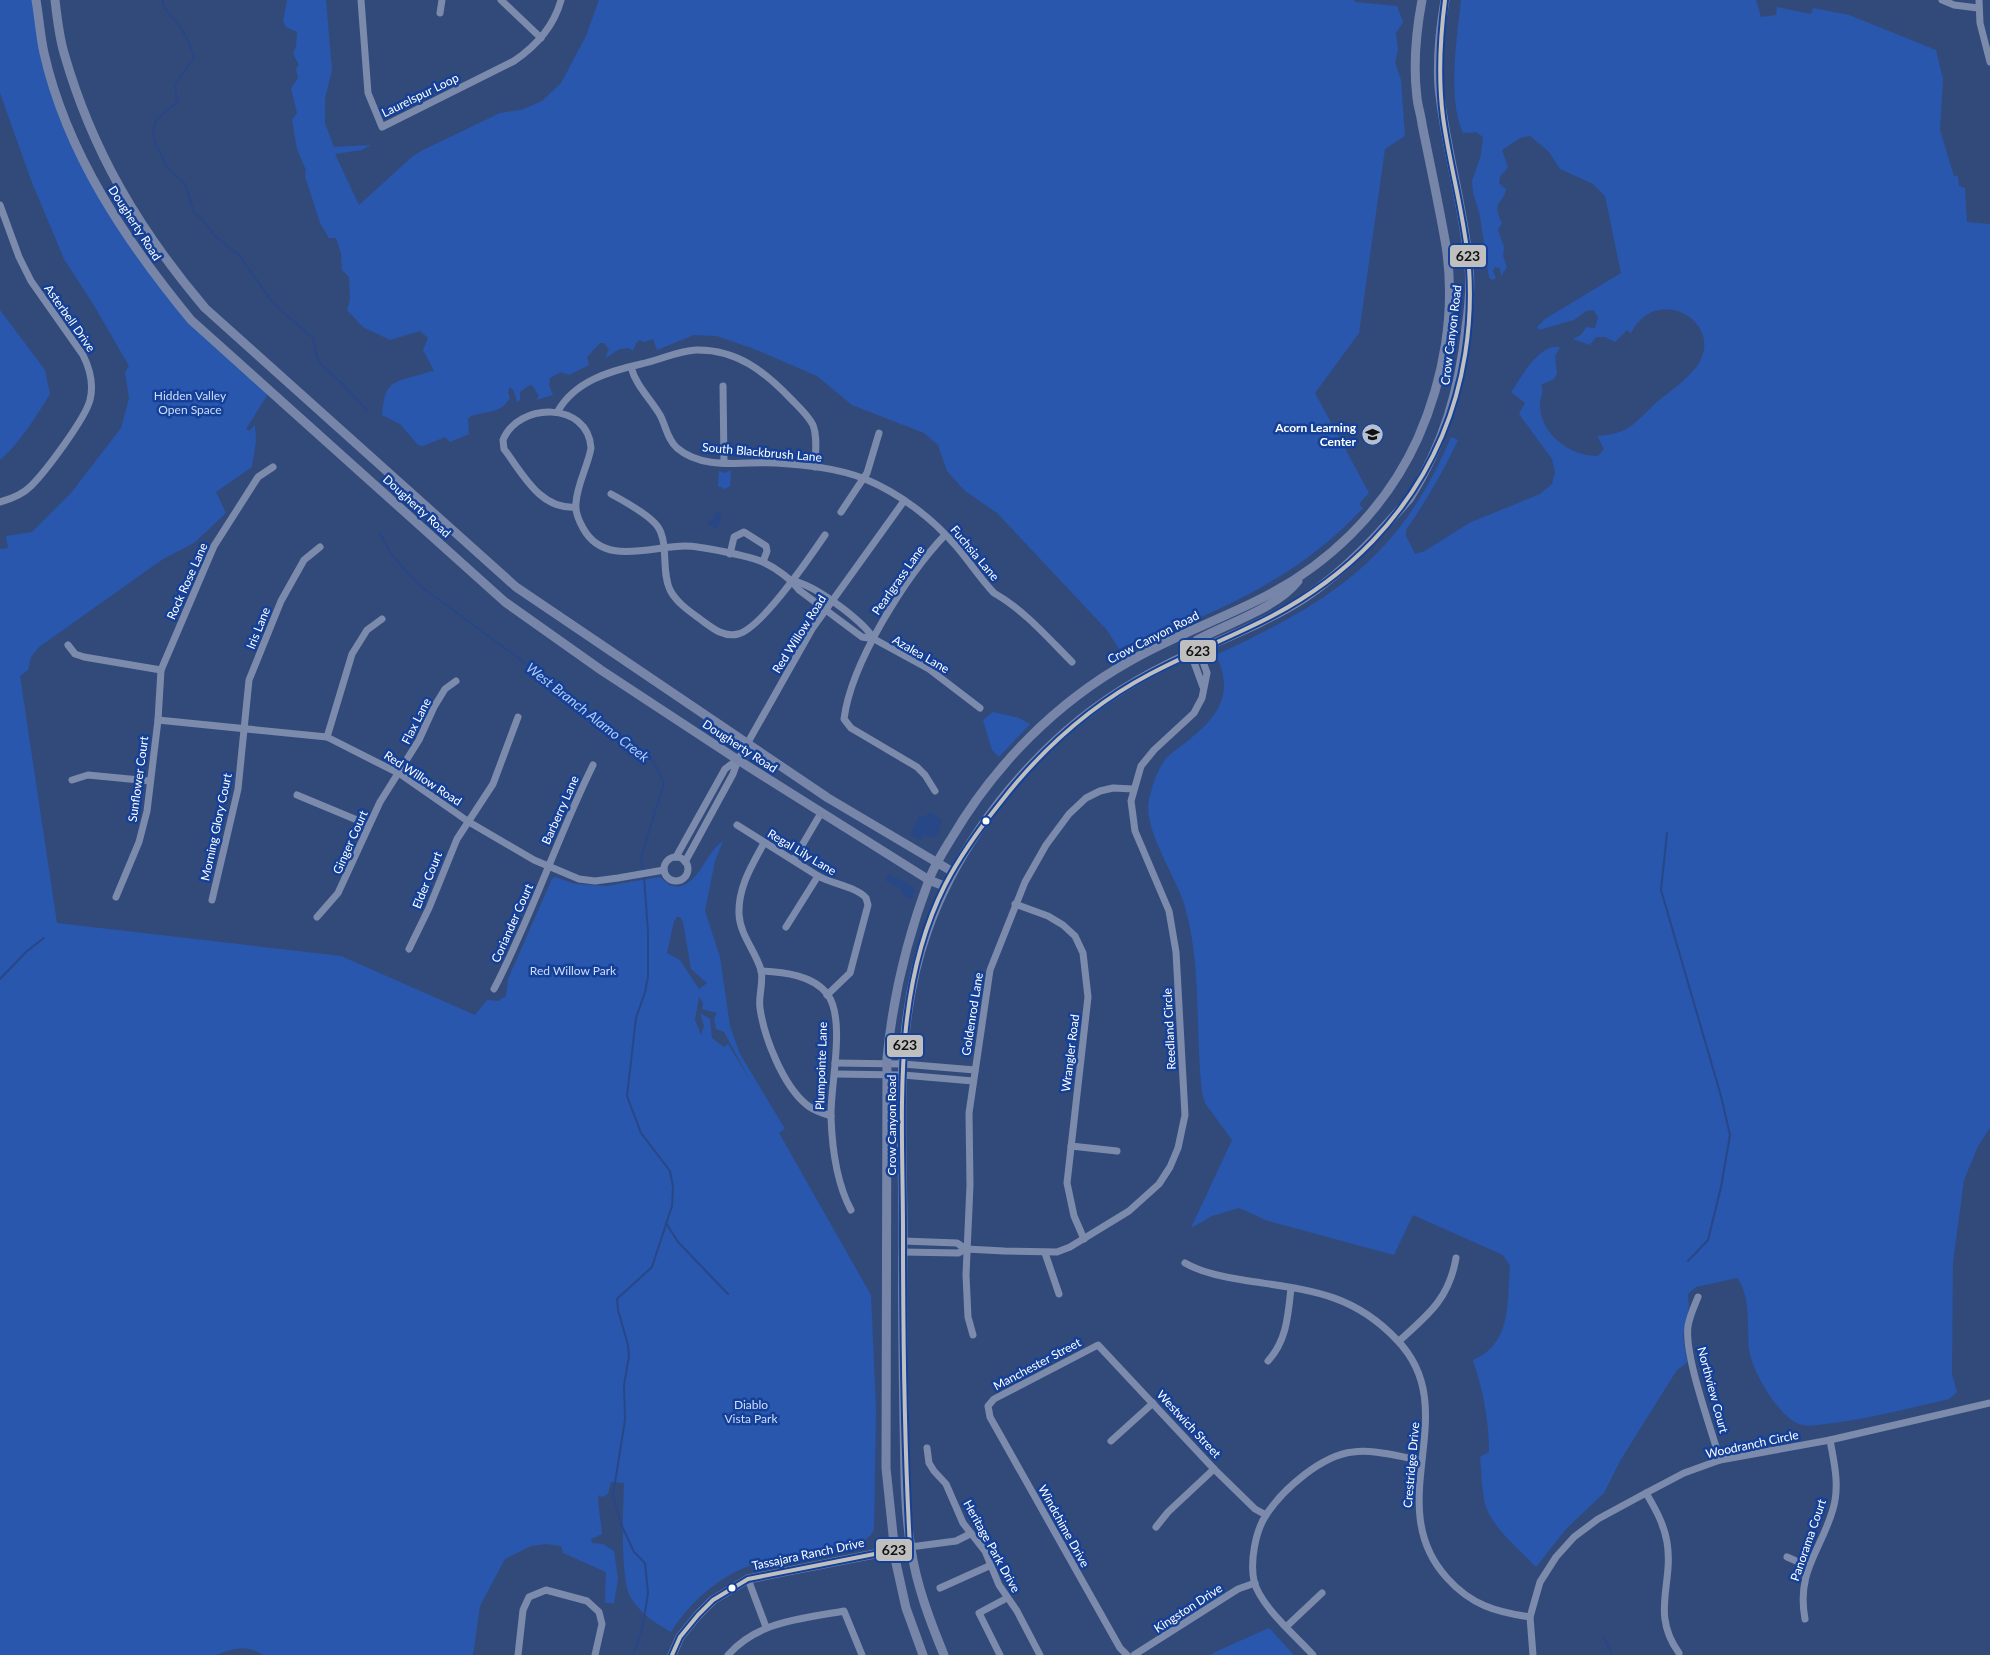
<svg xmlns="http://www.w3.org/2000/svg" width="1990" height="1655" viewBox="0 0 1990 1655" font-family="Lato,sans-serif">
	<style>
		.green { fill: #2957ad; fill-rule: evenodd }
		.water { fill: #284787 }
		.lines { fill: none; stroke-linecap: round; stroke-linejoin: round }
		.stream { stroke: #284787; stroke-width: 2 }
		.street { stroke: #7c8bac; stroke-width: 7 }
		.secondary { stroke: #7786a8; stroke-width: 9 }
		.bus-1-casing { stroke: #154097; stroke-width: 8 }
		.bus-1 { stroke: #bfbfbf; stroke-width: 4 }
		.bus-dot { fill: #fff; stroke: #154097; stroke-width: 2 }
		.labels { text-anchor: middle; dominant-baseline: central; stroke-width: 5; stroke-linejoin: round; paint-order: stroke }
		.street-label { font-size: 12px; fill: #fff; stroke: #154097 }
		.park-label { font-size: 12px; fill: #cedefd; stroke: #154097 }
		.poi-label { font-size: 12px; font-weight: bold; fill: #fff; stroke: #154097; text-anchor: end }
		.water-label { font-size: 14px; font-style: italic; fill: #b2cbf9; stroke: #154097 }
		.line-badge { stroke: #154097; stroke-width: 2 }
		.pale-badge-label { font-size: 14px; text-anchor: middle; font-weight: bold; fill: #111 }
	</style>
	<rect width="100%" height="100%" fill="#324a7a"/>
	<g class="green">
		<path d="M0 0H36L44 53 91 178 191 320 270 391 246 429 249 431 255 425 256 441 252 467 216 492 226 513 194 543 163 559 39 647 31 657 28 670 20 676 57 923 341 956 475 1015 487 1000 498 1001 506 996 508 979 552 879 555 877 575 884 606 886 660 877 669 885 679 887C701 881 706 852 723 841L715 861 705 911 720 957 730 1026 740 1054 785 1129 779 1133 871 1295 876 1409 874 1529C867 1556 776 1557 752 1565 719 1576 689 1603 671 1632 655 1623 641 1614 631 1598 620 1580 623 1507 624 1483L611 1482 608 1494 602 1497 599 1495 598 1500 602 1534 591 1539 592 1543 603 1544 614 1551 618 1579 614 1603H605L606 1572 563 1553 561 1546 546 1544 531 1546 505 1559 480 1606 473 1655H263C247 1644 232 1648 216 1655H0V549L8 548 6 536 32 532 71 493 121 428 129 398 125 372 129 366 95 307 64 259 31 180 0 93ZM677 917H680L683 922 691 969 707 983 699 989 680 960 667 953 674 921ZM699 997 703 1003 702 1009 717 1013 714 1018 716 1029 724 1032 750 1080 728 1044 724 1047 712 1038 710 1019 700 1013 704 1026 701 1035 695 1020Z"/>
		<path d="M287 0H326L332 70 325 98V123L334 147 371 145 362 150 335 154 359 205 413 156 423 150 500 113 521 110 542 101 561 83 586 36 599 0H1354L1355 2 1397 6 1403 22 1396 33 1398 51 1395 62 1401 80 1405 136 1385 149 1359 333 1315 393 1369 493 1359 504 1363 508C1312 564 1249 597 1180 626 1160 634 1138 638 1119 649L1107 630 997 513 965 491 947 471 938 445 924 433 852 405 817 376 757 350 717 336 694 335 657 350 653 339 644 342 640 340 636 343 633 351 629 348 620 349 605 358 609 349 604 343H600L587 357 589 365 569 375 561 372 550 378 549 385 553 395 536 400 539 396 532 385 528 386 520 392V400L517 402 514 391 510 387 508 392 510 398C498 417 483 409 468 418L469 434 450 442 445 437 423 446 418 445 400 424 382 415C385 387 387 383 415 376 422 375 428 371 434 371L423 350 428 338 420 331 390 340 363 327 347 310 350 299 349 277 342 270 341 253 336 238H329L320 223 305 176 306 170 297 149 292 120 297 113 291 88 298 78 296 69 299 65 293 53 296 47 297 32 286 27 283 21Z"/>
		<path d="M1461 0H1756L1761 17 1776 15 1777 7 1811 14 1813 8 1849 15 1936 50 1943 79 1940 130 1954 176H1958L1959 186 1965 188 1967 222 1990 224V1128L1978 1146 1964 1180 1953 1262 1952 1374 1957 1392 1949 1399C1910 1408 1872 1418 1833 1423 1823 1424 1812 1427 1802 1425 1779 1419 1752 1371 1749 1349 1747 1329 1751 1295 1737 1278L1696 1287 1688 1294 1689 1307 1683 1336 1687 1363 1677 1370 1653 1408 1620 1461 1604 1493 1566 1529 1536 1567C1521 1551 1500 1534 1489 1514 1481 1498 1482 1475 1480 1457L1489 1452C1489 1420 1483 1390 1473 1360 1512 1344 1507 1302 1510 1266L1503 1255 1413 1215 1394 1255 1268 1221 1239 1208 1212 1216 1191 1228 1232 1140 1205 1103 1202 1093C1195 1032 1202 966 1185 907 1177 877 1143 831 1149 800 1152 787 1156 773 1164 761 1171 752 1181 747 1190 739 1220 715 1234 692 1216 655 1332 601 1400 558 1451 437L1458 440C1443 472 1426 501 1406 530V536L1415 554 1425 551 1469 523 1540 494 1552 484 1555 472 1552 459 1519 414 1525 403 1511 392C1522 377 1538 344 1560 347L1555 356 1557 373 1554 379 1541 385C1545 392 1540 397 1540 404 1539 434 1571 457 1598 456L1604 449 1597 436C1630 434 1634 423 1657 402 1670 391 1687 380 1697 366 1727 323 1657 282 1631 333L1627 330 1615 342 1605 337H1596L1590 345 1573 339 1582 334 1586 327 1595 328 1598 317 1593 310 1586 311 1574 320 1539 330 1537 327 1545 319 1621 273 1605 196 1593 184 1560 169 1549 152 1530 136 1520 138 1502 150 1508 167 1500 177 1499 183 1506 189C1503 205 1491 201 1502 223L1498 230 1504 247 1503 256 1507 267 1501 276 1500 268 1495 267 1493 271 1496 278 1493 280 1489 278 1480 216 1473 192 1472 181 1481 155 1483 137 1476 132 1463 133C1447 97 1457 39 1461 0Z"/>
		<path d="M0 310 45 370 50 394C37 415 19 444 0 460Z"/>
		<polygon points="731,470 730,486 725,489 718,486 719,471 725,473"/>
		<polygon points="993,712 1019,718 1030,724 999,757 992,750 983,720"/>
		<polygon points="1269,1628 1294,1655 1211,1655 1215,1652"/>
	</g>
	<g class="water">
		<polygon points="715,512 722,514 717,529 708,524 708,521 713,520"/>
		<polygon points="930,812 942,820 938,834 933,837 923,836 920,840 910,834 919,816 925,816"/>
		<polygon points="888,874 913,886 915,890 911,900 903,894 901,889 885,880"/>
	</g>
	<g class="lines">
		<g class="stream">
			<path d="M162 0C166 14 169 13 177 23 185 33 191 46 194 58L175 84 177 102 157 119 153 130 155 142 167 167 185 184 194 212 204 221 215 236 239 255 273 303 313 338 317 358 321 365 342 383 367 411"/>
			<polyline points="380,533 391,554 419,585 574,699 625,744 653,761 664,783 641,857 643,871"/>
			<polyline points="1667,833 1661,890 1721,1096 1730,1135 1721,1187 1708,1240 1688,1261"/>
			<polyline points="0,979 27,951 44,938"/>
			<polyline points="666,1223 678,1242 728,1294"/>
			<polyline points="1604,1637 1612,1655"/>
			<polyline points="633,1655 642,1630 648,1593 645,1563 634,1552 621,1524 613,1495 625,1420 624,1385 629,1356 628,1345 618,1310 617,1299 652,1267 672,1206 673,1187 670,1171 641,1133 627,1096 636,1018 645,992 648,977 648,932 644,876"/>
		</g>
		<g class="street">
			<path d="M361 0 368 93 382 127 514 61C536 46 554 26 561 0"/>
			<polyline points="501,0 541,38"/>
			<polyline points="1942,0 1954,5 1978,8"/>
			<polyline points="1979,0 1980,23 1990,62"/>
			<polyline points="440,13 442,0"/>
			<path d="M0 205 19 257 31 281 83 355C90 369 94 384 90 400 85 419 46 471 31 486 23 494 11 499 0 502"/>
			<path d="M631 367C636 386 650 398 660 415 666 426 667 439 677 448 704 471 744 461 776 463 805 465 838 468 865 479 899 493 932 518 956 546 969 561 980 578 994 593 1024 610 1047 637 1072 662"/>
			<polyline points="723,386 724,463"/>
			<path d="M558 411C575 381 610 371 641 364 660 360 677 351 696 350 737 349 765 372 791 399 799 407 808 415 813 425 818 438 815 453 815 467"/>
			<path d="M611 494C624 501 650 515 658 527 669 544 661 571 670 590 677 603 689 611 700 619 711 627 723 638 738 634 762 628 810 557 825 535"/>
			<path d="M576 507C540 510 523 474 504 449L503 440C518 402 588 401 591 448 588 466 577 484 576 503 575 511 579 521 583 528 604 567 651 546 685 546 700 546 749 556 763 562 776 568 791 579 799 590L862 637 874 639 929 669 980 708"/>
			<polyline points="841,512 867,473 879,433"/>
			<polyline points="730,554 734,537 744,532 766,546 767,551 763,562"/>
			<path d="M793 581C815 585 862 620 874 639"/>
			<polyline points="68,645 75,654 84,657 161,670"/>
			<polyline points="1191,654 1203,687"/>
			<polyline points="158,720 327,737 400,774 469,822 534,860 579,879 595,881 618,878 664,870"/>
			<polyline points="327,737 352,654 367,630 382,619"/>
			<polyline points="72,780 88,775 150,781"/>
			<path d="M935 791 925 775 917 767 851 728 844 719C851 663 906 576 945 535"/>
			<polyline points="297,795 369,825"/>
			<path d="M737 825 818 876C832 884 857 887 866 898L868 905 850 973 827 995"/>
			<path d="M764 843C752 865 738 887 739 914 740 935 755 950 761 970 764 982 758 996 760 1008 764 1037 783 1086 807 1105 814 1111 823 1113 831 1116"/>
			<circle cx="676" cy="869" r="12"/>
			<polyline points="676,857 725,769 737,760"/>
			<polyline points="794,859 821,813"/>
			<polyline points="685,862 733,774 738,760 812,629 904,501"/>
			<polyline points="116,897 139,842 147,811 158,720 161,670 214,546 258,477 273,467"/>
			<polyline points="212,900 238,789 249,680 281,601 304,560 320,547"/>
			<polyline points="1015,904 1048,916 1063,925 1075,936 1083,953 1088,997 1067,1183 1074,1216 1084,1239"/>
			<polyline points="317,917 338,893 380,802 419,740 434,707 445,689 456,681"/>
			<polyline points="786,927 818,876"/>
			<polyline points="409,949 429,908 457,839 493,784 518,717"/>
			<path d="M761 971C783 972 814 975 828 995 846 1021 830 1086 831 1117 832 1146 837 1184 851 1210"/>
			<path d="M494 989C532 916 557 838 593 765"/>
			<polyline points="835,1063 903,1064 975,1070"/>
			<polyline points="835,1074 903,1075 973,1081"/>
			<polyline points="1071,1146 1117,1151"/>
			<polyline points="903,1241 957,1243 966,1249 1004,1251 1057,1252 1070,1247 1129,1211 1159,1184 1170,1167 1178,1148 1185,1115 1176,952 1169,911 1135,831 1131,801 1141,766 1154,750 1194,713 1202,698 1207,673 1199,650"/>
			<polyline points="903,1252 958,1253 966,1249"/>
			<polyline points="1045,1253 1059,1294"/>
			<path d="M1185 1263C1202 1273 1223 1277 1243 1280 1305 1290 1351 1291 1397 1340 1466 1411 1379 1503 1447 1578 1471 1605 1496 1612 1530 1617"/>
			<path d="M1698 1297C1694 1307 1690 1315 1688 1326 1684 1356 1711 1428 1720 1460"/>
			<polyline points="973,1335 968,1317 966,1275 970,1185 969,1113 990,970 1025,882 1046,845 1069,814 1086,798 1100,791 1113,788 1133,789"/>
			<path d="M1399 1341C1428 1315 1449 1299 1456 1258"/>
			<path d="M1268 1361C1287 1340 1288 1315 1291 1288"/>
			<polyline points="1111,1441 1153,1403"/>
			<polyline points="927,1448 929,1463 934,1471 946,1484 963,1523 985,1551 999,1585 1017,1611 1040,1655"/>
			<path d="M1646 1493C1655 1508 1664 1524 1667 1542 1674 1584 1650 1613 1679 1653"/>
			<polyline points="1156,1527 1168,1512 1214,1469"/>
			<polyline points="910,1547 956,1541 970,1534"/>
			<polyline points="1787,1557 1808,1566"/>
			<polyline points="748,1579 766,1627"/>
			<polyline points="940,1588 989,1566"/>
			<path d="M1805 1619C1796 1571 1821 1551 1833 1509 1840 1486 1834 1462 1830 1440"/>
			<polyline points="1287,1626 1322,1593"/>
			<polyline points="518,1655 523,1610 529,1597 546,1590 587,1601 599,1612 602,1624 595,1655"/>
			<path d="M728 1655C758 1621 801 1619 844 1611L862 1655"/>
			<polyline points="1000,1655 979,1613 1007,1598"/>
			<polyline points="1127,1655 1120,1648 990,1417 988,1406 994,1399 1098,1345 1214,1469 1255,1509 1266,1515"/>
			<polyline points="1134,1655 1238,1589 1255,1583"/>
			<path d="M1313 1655C1296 1636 1260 1606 1254 1581 1250 1562 1255 1532 1266 1515 1283 1489 1322 1455 1353 1452 1374 1449 1400 1457 1421 1460"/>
			<polyline points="1533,1655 1530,1617 1540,1582 1556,1557 1574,1537 1598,1519 1646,1493 1684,1473 1720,1460 1830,1440 1990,1403"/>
		</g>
		<g class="secondary">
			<path d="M36 0C39 17 40 35 44 53 67 154 126 241 191 320L505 602 601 670 738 760 929 880 944 886"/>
			<path d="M55 0C57 17 59 36 64 53 92 151 139 230 205 308L516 587 828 798 953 872"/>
			<path d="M1191 654V648L1197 640C1228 623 1277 608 1298 581"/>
			<polyline points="672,1655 680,1637 698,1615 713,1600 748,1579 910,1547"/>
			<path d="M923 1655 906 1608 896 1563 886 1468 887 1058C893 996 907 938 929 880 934 866 943 852 951 839 994 766 1055 703 1130 661 1170 638 1213 622 1254 602 1326 568 1385 511 1418 438 1444 379 1456 311 1446 246 1439 205 1430 164 1422 124 1421 115 1418 107 1417 98 1413 66 1416 32 1422 0"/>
			<path d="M944 1655C930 1621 916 1584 911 1548 904 1507 905 1463 904 1422 903 1363 902 1304 903 1246 904 1142 891 1032 927 932 952 860 999 794 1054 742 1088 710 1129 683 1170 663 1214 642 1262 625 1303 599 1345 571 1377 536 1410 498 1444 443 1459 391 1466 327 1469 307 1471 287 1469 267 1464 206 1445 148 1439 87 1437 58 1440 29 1445 0"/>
		</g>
		<defs>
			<path id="bus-1" d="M672 1655 680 1637 698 1615 713 1600 748 1579 910 1547C904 1442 903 1337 903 1231 903 1115 891 992 945 885 960 856 980 828 1000 803 1041 750 1091 705 1150 674 1189 653 1232 637 1272 616 1348 576 1408 516 1442 436 1464 384 1473 324 1469 268 1465 217 1450 168 1443 117 1438 78 1440 39 1445 0"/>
		</defs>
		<use href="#bus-1" class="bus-1-casing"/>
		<use href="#bus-1" class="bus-1"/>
	</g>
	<defs>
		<symbol id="school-disc" viewBox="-11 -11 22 22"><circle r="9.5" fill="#b7c0d0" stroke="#154097"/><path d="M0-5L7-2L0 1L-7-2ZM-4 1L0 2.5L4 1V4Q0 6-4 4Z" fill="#111"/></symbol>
	</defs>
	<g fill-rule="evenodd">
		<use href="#school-disc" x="1360" y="422" width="25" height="25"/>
	</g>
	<g class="bus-dot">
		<circle cx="986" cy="821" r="4.5"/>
		<circle cx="732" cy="1588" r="4.5"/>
	</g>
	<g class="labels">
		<g class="street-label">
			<text transform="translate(420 95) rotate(-26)">Laurelspur Loop</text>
			<text transform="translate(135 223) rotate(57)">Dougherty Road</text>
			<text transform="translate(70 318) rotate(55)">Asterbell Drive</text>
			<text transform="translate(1451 335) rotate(-83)">Crow Canyon Road</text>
			<text transform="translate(762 452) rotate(5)">South Blackbrush Lane</text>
			<text transform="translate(417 506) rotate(42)">Dougherty Road</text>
			<text transform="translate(975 553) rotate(50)">Fuchsia Lane</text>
			<text transform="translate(898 580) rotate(-55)">Pearlgrass Lane</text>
			<text transform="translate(187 581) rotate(-66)">Rock Rose Lane</text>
			<text transform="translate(258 628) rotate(-68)">Iris Lane</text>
			<text transform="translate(799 634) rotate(-58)">Red Willow Road</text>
			<text transform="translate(1153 637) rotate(-27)">Crow Canyon Road</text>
			<text transform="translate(921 654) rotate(30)">Azalea Lane</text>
			<text transform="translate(416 721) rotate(-63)">Flax Lane</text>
			<text transform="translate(740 746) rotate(33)">Dougherty Road</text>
			<text transform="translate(423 778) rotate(33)">Red Willow Road</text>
			<text transform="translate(138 779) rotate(-82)">Sunflower Court</text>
			<text transform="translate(560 810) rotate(-66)">Barberry Lane</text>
			<text transform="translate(216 827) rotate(-78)">Morning Glory Court</text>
			<text transform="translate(350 842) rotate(-66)">Ginger Court</text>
			<text transform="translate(802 852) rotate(31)">Regal Lily Lane</text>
			<text transform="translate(427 880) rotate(-68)">Elder Court</text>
			<text transform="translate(512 923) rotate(-66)">Coriander Court</text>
			<text transform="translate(972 1014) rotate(-81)">Goldenrod Lane</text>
			<text transform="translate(1169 1029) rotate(-93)">Reedland Circle</text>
			<text transform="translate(1070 1053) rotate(-83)">Wrangler Road</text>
			<text transform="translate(821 1066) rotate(-88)">Plumpointe Lane</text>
			<text transform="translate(891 1125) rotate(-90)">Crow Canyon Road</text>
			<text transform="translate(1037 1364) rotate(-28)">Manchester Street</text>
			<text transform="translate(1713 1390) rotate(75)">Northview Court</text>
			<text transform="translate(1189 1424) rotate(47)">Westwich Street</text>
			<text transform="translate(1752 1444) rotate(-12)">Woodranch Circle</text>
			<text transform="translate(1411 1465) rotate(-85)">Crestridge Drive</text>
			<text transform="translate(1064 1526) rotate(61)">Windchime Drive</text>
			<text transform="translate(1808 1540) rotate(-71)">Panorama Court</text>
			<text transform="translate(992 1546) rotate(61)">Heritage Park Drive</text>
			<text transform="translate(808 1554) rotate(-12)">Tassajara Ranch Drive</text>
			<text transform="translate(1188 1608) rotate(-33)">Kingston Drive</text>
		</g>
		<g class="park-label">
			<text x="190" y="395">Hidden Valley<tspan x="190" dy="14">Open Space</tspan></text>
			<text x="573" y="970">Red Willow Park</text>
			<text x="751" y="1404">Diablo<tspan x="751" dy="14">Vista Park</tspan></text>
		</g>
		<g class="poi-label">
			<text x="1356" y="427">Acorn Learning<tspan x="1356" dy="14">Center</tspan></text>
		</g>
		<g class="water-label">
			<text transform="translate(588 712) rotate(38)">West Branch Alamo Creek</text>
		</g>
	</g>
	<g class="line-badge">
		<rect x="1449" y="244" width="38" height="24" rx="5" fill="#bfbfbf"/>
		<rect x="1179" y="639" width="38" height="24" rx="5" fill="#bfbfbf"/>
		<rect x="886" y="1034" width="38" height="24" rx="5" fill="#bfbfbf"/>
		<rect x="875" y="1538" width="38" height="24" rx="5" fill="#bfbfbf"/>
	</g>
	<g class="pale-badge-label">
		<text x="1468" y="261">623</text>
		<text x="1198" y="656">623</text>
		<text x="905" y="1050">623</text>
		<text x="894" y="1555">623</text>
	</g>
</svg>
